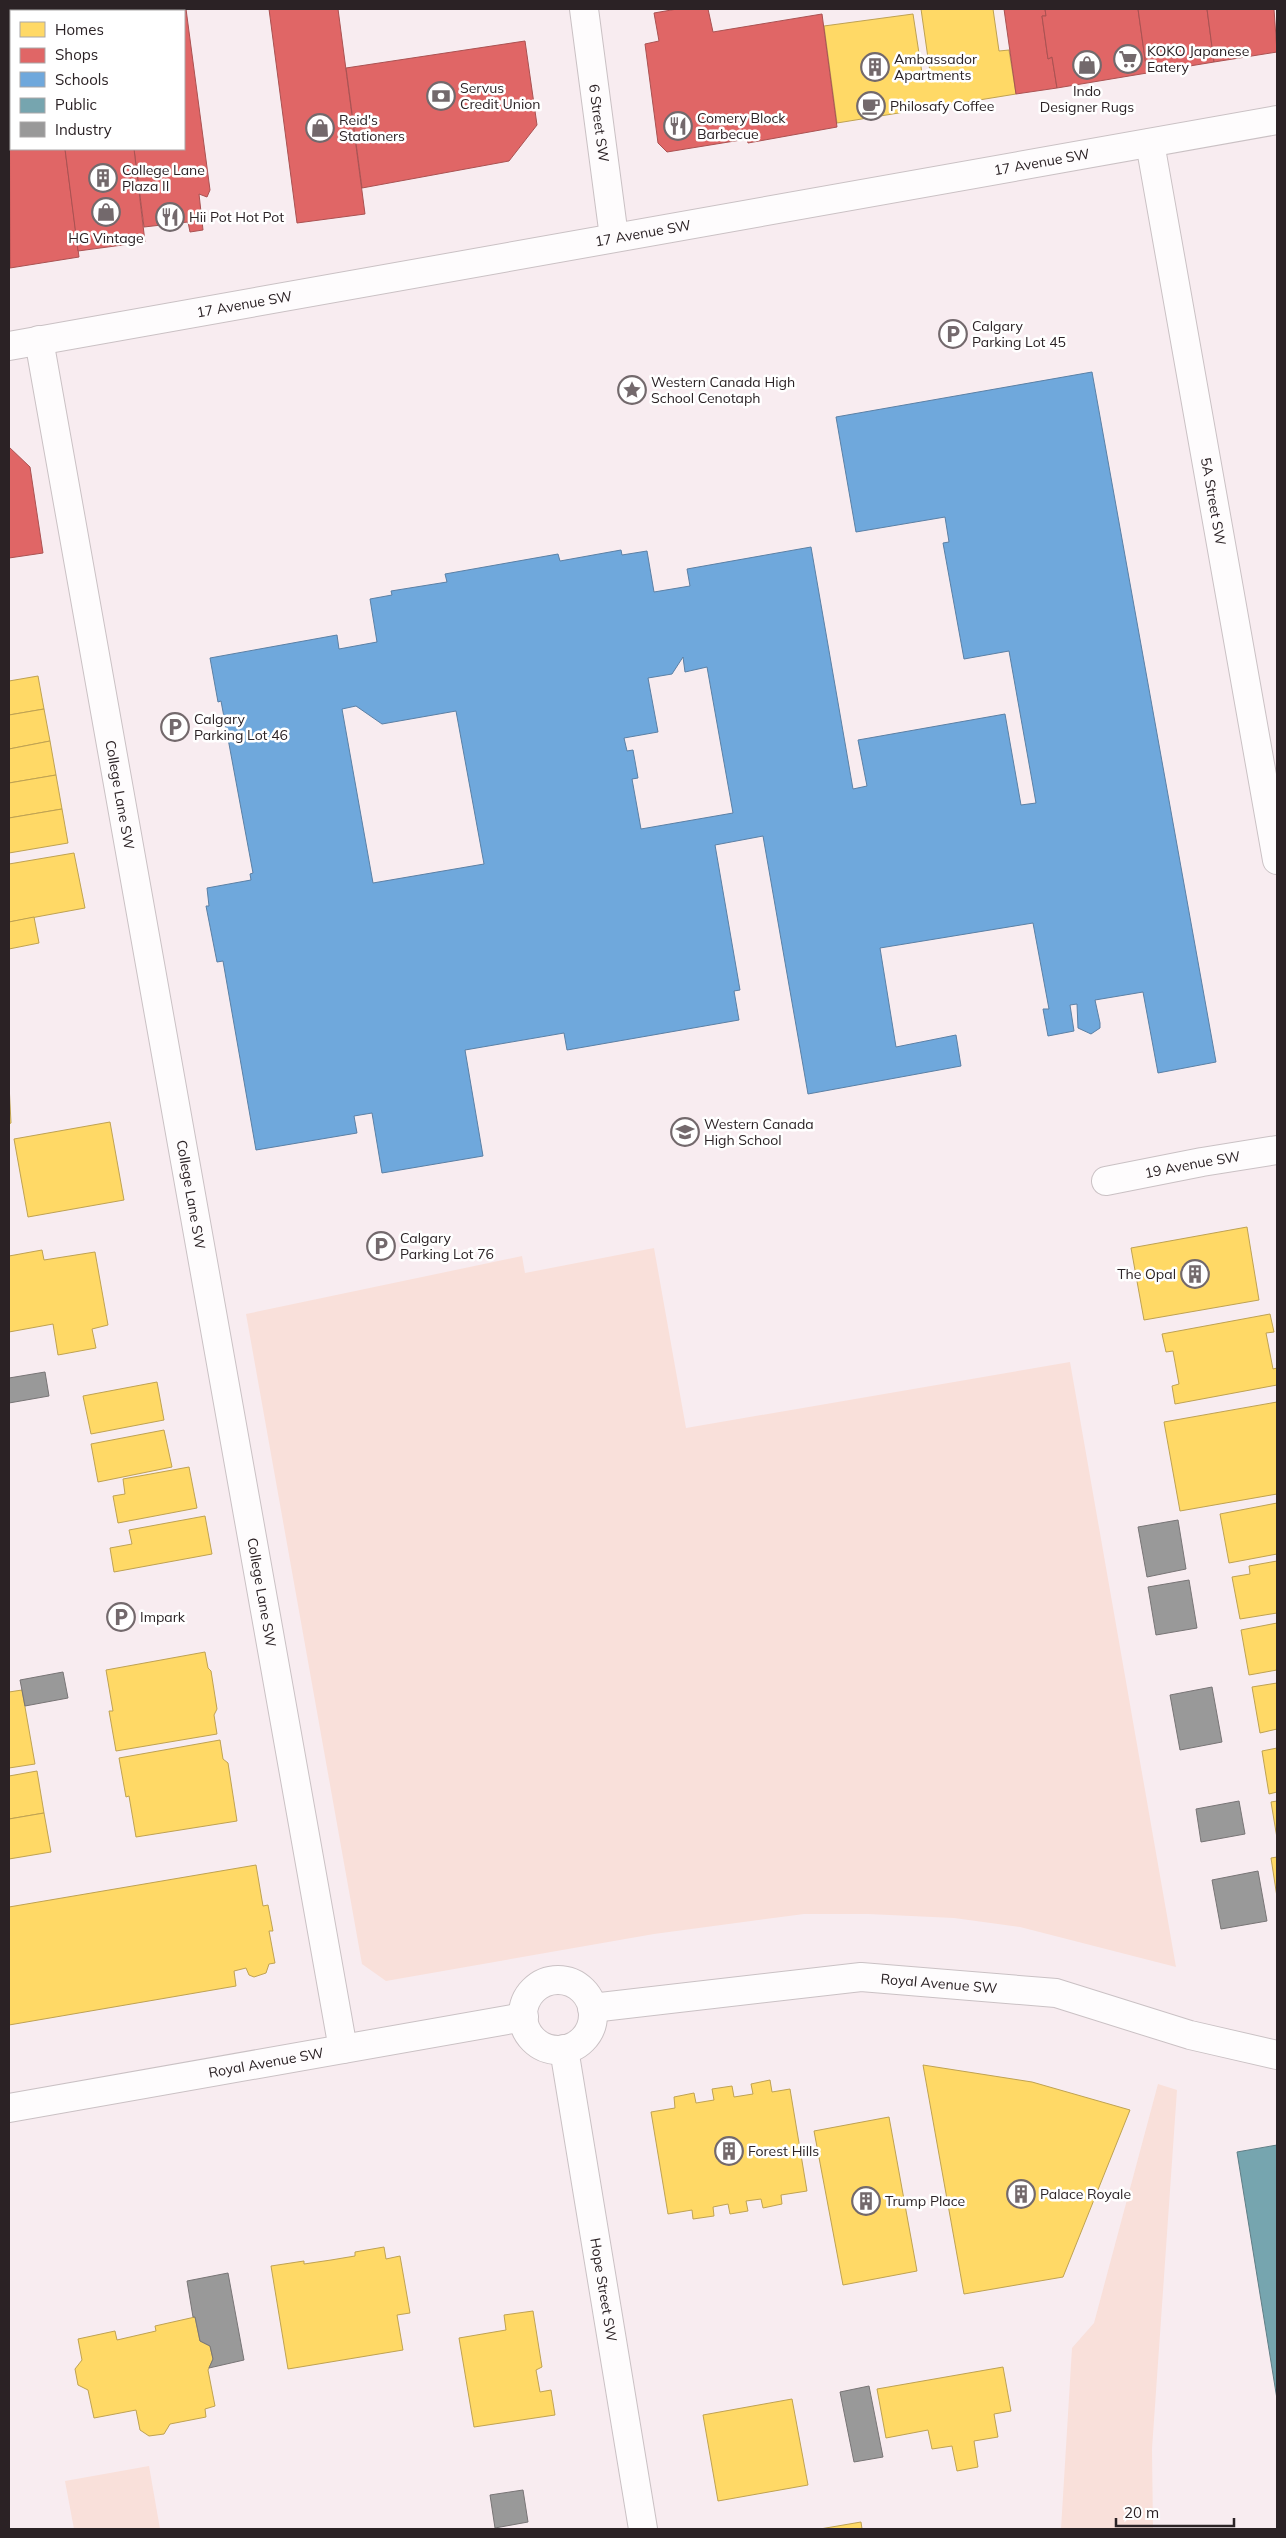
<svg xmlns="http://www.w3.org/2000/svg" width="1286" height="2538" viewBox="0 0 1286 2538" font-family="Mulish,sans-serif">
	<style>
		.green { fill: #f9e0da }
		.homes { fill: #ffd966; stroke: #bfa252 }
		.shops { fill: #e06666; stroke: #aa5252 }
		.schools { fill: #6fa8dc; stroke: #5b80a5; fill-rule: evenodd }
		.public { fill: #76a5af; stroke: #607e86 }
		.industry { fill: #999; stroke: #787576 }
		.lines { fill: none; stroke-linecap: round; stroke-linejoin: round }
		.minor-casing { stroke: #cac1c4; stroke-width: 30 }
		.major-casing { stroke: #cac1c4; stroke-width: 30 }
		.minor { stroke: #fefcfd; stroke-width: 28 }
		.major { stroke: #fefcfd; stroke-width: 28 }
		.labels { text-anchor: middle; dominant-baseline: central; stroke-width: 5; stroke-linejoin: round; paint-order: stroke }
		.poi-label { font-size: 14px; fill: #2b2225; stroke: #fff; text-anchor: start }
		.street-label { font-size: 14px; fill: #2b2225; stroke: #fff }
	</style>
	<rect width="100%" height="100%" fill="#f8ecf0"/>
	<g class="green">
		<polygon points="654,1248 686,1428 1070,1362 1176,1967 1020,1927 954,1918 868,1914 804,1914 654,1934 386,1981 362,1964 246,1314 522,1256 525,1273"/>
		<polygon points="1158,2084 1177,2090 1152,2449 1153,2529 1061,2529 1072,2348 1094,2323"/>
		<polygon points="149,2466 160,2529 74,2529 65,2481"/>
	</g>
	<g class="homes">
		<polygon points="921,9 993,9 999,51 1009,50 1016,94 837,123 824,26 913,14 922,73 930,72"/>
		<polygon points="38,676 44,709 9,715 9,681"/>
		<polygon points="44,709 50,741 9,749 9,715"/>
		<polygon points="50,741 56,775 9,783 9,749"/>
		<polygon points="56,775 62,809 9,818 9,783"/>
		<polygon points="62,809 68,843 9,853 9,818"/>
		<polygon points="74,853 85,908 9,922 9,864"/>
		<polygon points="34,917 39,943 9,949 9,922"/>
		<polygon points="9,1084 11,1123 9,1124"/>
		<polygon points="110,1122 124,1200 28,1217 14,1139"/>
		<polygon points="1247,1227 1259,1300 1144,1320 1131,1248"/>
		<polygon points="42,1250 44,1260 95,1252 108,1325 92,1329 96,1348 58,1355 53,1324 9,1332 9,1256"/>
		<polygon points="1270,1314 1274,1332 1266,1333 1273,1369 1277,1368 1277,1385 1175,1404 1172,1386 1179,1384 1173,1351 1166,1352 1162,1334"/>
		<polygon points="157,1382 164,1420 91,1434 83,1396"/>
		<polygon points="1277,1402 1277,1494 1180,1511 1164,1422"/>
		<polygon points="164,1430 172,1467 98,1482 91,1444"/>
		<polygon points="189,1467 197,1508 118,1523 113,1496 125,1494 123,1479"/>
		<polygon points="1277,1503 1277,1554 1229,1563 1220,1514"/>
		<polygon points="205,1516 212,1554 114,1572 110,1548 132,1544 129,1530"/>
		<polygon points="1277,1561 1277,1613 1240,1619 1232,1577 1250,1574 1249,1566"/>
		<polygon points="1277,1623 1277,1670 1249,1675 1241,1630"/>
		<polygon points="205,1652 208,1668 211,1671 217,1709 214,1715 217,1734 116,1751 109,1711 113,1711 106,1670"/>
		<polygon points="1277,1683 1277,1729 1260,1733 1252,1687"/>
		<polygon points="22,1690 35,1764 9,1768 9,1692"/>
		<polygon points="220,1740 223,1759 228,1763 237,1821 136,1837 129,1796 126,1797 119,1758"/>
		<polygon points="1277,1748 1277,1792 1269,1794 1262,1751"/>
		<polygon points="37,1771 44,1813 9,1819 9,1776"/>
		<polygon points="1277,1801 1277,1838 1271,1802"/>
		<polygon points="44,1813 51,1852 9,1859 9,1819"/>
		<polygon points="1277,1857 1277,1897 1271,1858"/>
		<polygon points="256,1865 263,1906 268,1905 273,1931 269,1931 275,1963 269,1964 266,1973 254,1977 249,1975 246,1968 234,1971 236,1986 9,2025 9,1907"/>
		<polygon points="923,2065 1032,2082 1130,2110 1063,2277 964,2294"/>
		<polygon points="770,2080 772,2092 790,2089 807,2191 781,2195 782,2204 763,2208 761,2199 746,2201 748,2211 730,2214 728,2204 713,2207 714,2216 693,2219 692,2210 668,2214 651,2112 675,2108 674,2097 694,2093 696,2103 714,2100 712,2089 732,2086 734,2097 753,2094 751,2084"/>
		<polygon points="889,2117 917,2271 843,2285 814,2131"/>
		<polygon points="384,2247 386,2259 400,2256 410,2313 397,2315 403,2350 288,2369 271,2266 304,2261 304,2264 331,2260 355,2256 355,2252"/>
		<polygon points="533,2311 542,2367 536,2370 540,2392 551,2390 555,2415 474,2427 459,2338 506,2330 504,2315"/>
		<polygon points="195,2317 200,2341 210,2346 213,2359 208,2370 215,2406 205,2409 206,2417 170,2424 164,2434 149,2436 140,2430 136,2410 94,2418 88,2390 78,2385 75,2369 82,2360 78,2339 115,2331 117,2340 156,2331 155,2326"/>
		<polygon points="1003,2367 1011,2411 994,2414 998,2437 974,2441 978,2467 957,2471 952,2446 932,2449 928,2430 886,2438 877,2389"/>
		<polygon points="792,2399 808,2485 718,2501 703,2415"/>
		<polygon points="861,2522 862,2529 820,2529"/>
	</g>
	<g class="shops">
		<polygon points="9,9 48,9 48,11 11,11 11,149 65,149 79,257 10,268"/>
		<polygon points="117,9 186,9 210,190 207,197 199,194 203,230 190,232 188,222 144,227 134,149 184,149 184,11 117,11"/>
		<polygon points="269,9 338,9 365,214 297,223"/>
		<polygon points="677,9 708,9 713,32 822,14 837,127 748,143 747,139 667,152 658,143 645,44 659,41 654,13"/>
		<polygon points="1004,9 1045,9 1046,16 1042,16 1048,59 1052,57 1057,88 1016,94"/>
		<polygon points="1045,9 1138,9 1147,73 1057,88 1052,57 1048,59 1042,16 1046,16"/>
		<polygon points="1138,9 1207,9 1214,62 1147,73"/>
		<polygon points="1207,9 1274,9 1277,52 1214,62"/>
		<polygon points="525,41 537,125 509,161 362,188 346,68"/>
		<polygon points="65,149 134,149 145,242 78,251"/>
		<polygon points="9,447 30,467 43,553 9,558"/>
	</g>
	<path class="schools" d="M1092 372 1216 1062 1158 1073 1143 992 1095 1000 1100 1023V1028L1091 1034 1078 1028 1077 1004 1070 1005 1074 1031 1048 1036 1043 1009H1049L1033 923 880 948 896 1047 956 1035 961 1066 808 1094 763 836 715 845 740 990 734 991 739 1020 567 1050 564 1033 465 1050 483 1156 382 1173 372 1113 354 1116 357 1133 256 1150 223 961 217 962 206 906H209L207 888 251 880 250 874 253 873 221 701 218 702 210 658 337 635 339 649 377 642 370 599 392 595 391 591 447 582 445 574 558 554 560 561 621 550 622 555 647 551 654 592 690 586 687 569 811 547 853 789 867 786 858 740 1005 714 1021 805 1036 803 1009 651 964 659 943 543 949 542 945 517 856 532 836 417ZM683 657 685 672 707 667 733 813 641 829 632 779 638 778 633 750 627 751 624 738 658 732 648 678 672 674ZM356 706 382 724 456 711 484 864 373 883 342 709Z"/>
	<polygon class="public" points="1277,2145 1277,2399 1237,2152"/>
	<g class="industry">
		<polygon points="45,1372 49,1396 9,1403 9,1378"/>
		<polygon points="1178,1520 1186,1569 1147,1577 1138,1527"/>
		<polygon points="1189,1580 1197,1628 1156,1635 1148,1587"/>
		<polygon points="63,1672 68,1698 25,1706 20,1680"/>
		<polygon points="1212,1687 1222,1742 1180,1750 1170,1695"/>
		<polygon points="1239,1801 1245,1834 1201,1842 1196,1809"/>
		<polygon points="1258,1871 1267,1921 1221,1929 1212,1880"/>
		<polygon points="228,2273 244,2360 209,2368 213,2359 210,2346 200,2341 195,2317 193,2317 187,2281"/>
		<polygon points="869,2386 883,2457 854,2462 840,2392"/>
		<polygon points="523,2490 528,2522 495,2528 490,2495"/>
	</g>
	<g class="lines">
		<defs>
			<g id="minor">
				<path id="s1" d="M584 9 614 237"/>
				<path id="s2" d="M1150 143 1277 860"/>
				<path id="s3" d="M39 340 343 2049"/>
				<path id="s4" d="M1106 1181 1202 1162 1277 1150"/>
				<circle cx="558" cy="2015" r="35"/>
				<path id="s5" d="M592 2008 861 1977 1056 1993 1190 2035 1277 2055"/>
				<path id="s6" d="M564 2049 643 2529"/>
				<path id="s7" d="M9 2108 524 2017"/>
			</g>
			<g id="major">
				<path id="s8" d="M9 346 1277 120"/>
			</g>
		</defs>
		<use href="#minor" class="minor-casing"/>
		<use href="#major" class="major-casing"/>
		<use href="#minor" class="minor"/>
		<use href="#major" class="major"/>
	</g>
	<defs>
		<symbol id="supermarket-ring" viewBox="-11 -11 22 22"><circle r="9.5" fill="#fff" stroke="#73696c" stroke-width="1.5"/><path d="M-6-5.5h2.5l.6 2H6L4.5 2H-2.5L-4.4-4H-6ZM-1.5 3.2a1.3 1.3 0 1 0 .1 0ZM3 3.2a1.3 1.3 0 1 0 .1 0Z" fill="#73696c"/></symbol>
		<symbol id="shop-ring" viewBox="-11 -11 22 22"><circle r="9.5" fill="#fff" stroke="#73696c" stroke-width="1.5"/><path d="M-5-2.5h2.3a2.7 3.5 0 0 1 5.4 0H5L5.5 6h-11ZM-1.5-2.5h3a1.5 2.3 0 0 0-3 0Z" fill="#73696c"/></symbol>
		<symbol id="building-ring" viewBox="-11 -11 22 22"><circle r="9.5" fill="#fff" stroke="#73696c" stroke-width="1.5"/><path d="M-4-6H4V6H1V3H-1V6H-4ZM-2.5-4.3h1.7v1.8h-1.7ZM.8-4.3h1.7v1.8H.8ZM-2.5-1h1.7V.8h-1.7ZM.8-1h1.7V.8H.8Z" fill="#73696c"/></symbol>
		<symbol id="bank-ring" viewBox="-11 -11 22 22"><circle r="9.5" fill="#fff" stroke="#73696c" stroke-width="1.5"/><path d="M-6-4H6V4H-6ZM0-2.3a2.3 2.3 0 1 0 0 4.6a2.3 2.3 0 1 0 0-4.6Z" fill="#73696c"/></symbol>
		<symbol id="cafe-ring" viewBox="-11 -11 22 22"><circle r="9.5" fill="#fff" stroke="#73696c" stroke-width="1.5"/><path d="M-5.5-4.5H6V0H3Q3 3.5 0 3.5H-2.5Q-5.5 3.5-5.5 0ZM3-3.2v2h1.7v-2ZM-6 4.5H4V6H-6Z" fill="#73696c"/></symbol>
		<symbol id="restaurant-ring" viewBox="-11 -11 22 22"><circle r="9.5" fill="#fff" stroke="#73696c" stroke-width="1.5"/><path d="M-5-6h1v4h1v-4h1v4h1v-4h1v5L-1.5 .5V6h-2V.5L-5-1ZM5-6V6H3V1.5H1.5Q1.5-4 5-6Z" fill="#73696c"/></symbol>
		<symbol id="parking-ring" viewBox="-11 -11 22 22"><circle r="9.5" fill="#fff" stroke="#73696c" stroke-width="1.5"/><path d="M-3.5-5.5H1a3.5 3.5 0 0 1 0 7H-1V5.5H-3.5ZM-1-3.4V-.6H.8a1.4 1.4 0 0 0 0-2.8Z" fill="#73696c"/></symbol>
		<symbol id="sight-ring" viewBox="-11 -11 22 22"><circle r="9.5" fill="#fff" stroke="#73696c" stroke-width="1.5"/><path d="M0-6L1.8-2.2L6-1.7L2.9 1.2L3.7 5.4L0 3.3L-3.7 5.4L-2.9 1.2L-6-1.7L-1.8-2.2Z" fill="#73696c"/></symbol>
		<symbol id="school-ring" viewBox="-11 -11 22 22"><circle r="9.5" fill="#fff" stroke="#73696c" stroke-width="1.5"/><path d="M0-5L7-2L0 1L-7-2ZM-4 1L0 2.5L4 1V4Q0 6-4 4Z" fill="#73696c"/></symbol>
	</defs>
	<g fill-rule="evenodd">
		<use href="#supermarket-ring" x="1112" y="43" width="32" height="32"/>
		<use href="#shop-ring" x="1071" y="49" width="32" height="32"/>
		<use href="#building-ring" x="859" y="51" width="32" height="32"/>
		<use href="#bank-ring" x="425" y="80" width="32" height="32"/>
		<use href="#cafe-ring" x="855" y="90" width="32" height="32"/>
		<use href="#restaurant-ring" x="662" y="110" width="32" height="32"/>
		<use href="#shop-ring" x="304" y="112" width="32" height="32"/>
		<use href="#building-ring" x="87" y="162" width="32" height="32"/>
		<use href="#shop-ring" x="90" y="196" width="32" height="32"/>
		<use href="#restaurant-ring" x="154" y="201" width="32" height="32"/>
		<use href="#parking-ring" x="937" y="318" width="32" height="32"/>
		<use href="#sight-ring" x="616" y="374" width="32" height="32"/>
		<use href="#parking-ring" x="159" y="711" width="32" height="32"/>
		<use href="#school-ring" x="669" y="1116" width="32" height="32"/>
		<use href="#parking-ring" x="365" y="1230" width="32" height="32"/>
		<use href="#building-ring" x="1179" y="1258" width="32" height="32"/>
		<use href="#parking-ring" x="105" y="1601" width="32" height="32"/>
		<use href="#building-ring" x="713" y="2135" width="32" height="32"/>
		<use href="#building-ring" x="1005" y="2178" width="32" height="32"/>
		<use href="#building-ring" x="850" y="2185" width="32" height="32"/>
	</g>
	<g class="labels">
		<g class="poi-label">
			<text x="1147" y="51">KOKO Japanese<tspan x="1147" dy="16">Eatery</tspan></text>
			<text x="894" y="59">Ambassador<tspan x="894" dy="16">Apartments</tspan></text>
			<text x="460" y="88">Servus<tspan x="460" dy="16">Credit Union</tspan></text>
			<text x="1087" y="91" text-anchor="middle">Indo<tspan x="1087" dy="16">Designer Rugs</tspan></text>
			<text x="890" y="106">Philosafy Coffee</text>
			<text x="697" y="118">Comery Block<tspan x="697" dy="16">Barbecue</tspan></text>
			<text x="339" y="120">Reid's<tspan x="339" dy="16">Stationers</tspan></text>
			<text x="122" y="170">College Lane<tspan x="122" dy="16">Plaza II</tspan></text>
			<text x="189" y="217">Hii Pot Hot Pot</text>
			<text x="106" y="238" text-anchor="middle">HG Vintage</text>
			<text x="972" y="326">Calgary<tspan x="972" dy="16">Parking Lot 45</tspan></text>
			<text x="651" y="382">Western Canada High<tspan x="651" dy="16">School Cenotaph</tspan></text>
			<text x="194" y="719">Calgary<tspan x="194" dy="16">Parking Lot 46</tspan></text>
			<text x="704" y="1124">Western Canada<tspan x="704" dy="16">High School</tspan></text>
			<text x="400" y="1238">Calgary<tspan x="400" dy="16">Parking Lot 76</tspan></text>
			<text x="1176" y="1274" text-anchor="end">The Opal</text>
			<text x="140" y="1617">Impark</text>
			<text x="748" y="2151">Forest Hills</text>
			<text x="1040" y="2194">Palace Royale</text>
			<text x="885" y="2201">Trump Place</text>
		</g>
		<g class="street-label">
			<text stroke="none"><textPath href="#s1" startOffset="115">6 Street SW</textPath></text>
			<text stroke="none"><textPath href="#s8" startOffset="1049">17 Avenue SW</textPath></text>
			<text stroke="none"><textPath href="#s8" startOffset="644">17 Avenue SW</textPath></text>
			<text stroke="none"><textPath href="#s8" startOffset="239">17 Avenue SW</textPath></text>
			<text stroke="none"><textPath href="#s2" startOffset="364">5A Street SW</textPath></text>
			<text stroke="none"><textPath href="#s3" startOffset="462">College Lane SW</textPath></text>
			<text stroke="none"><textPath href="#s4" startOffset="88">19 Avenue SW</textPath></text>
			<text stroke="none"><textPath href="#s3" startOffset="868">College Lane SW</textPath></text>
			<text stroke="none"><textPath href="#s3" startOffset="1272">College Lane SW</textPath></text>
			<text stroke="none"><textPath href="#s5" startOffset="349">Royal Avenue SW</textPath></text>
			<text stroke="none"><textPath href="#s7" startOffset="261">Royal Avenue SW</textPath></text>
			<text stroke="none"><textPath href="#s6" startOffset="244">Hope Street SW</textPath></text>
		</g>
	</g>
	<rect width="1286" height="2538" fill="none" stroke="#2b2225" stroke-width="20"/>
	<rect x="10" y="10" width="175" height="140" fill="#ffffff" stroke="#aaa7a8"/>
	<rect x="20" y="22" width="25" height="15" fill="#ffd966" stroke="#aaa7a8"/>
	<text x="55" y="35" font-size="15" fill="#2b2225">Homes</text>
	<rect x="20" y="48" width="25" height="15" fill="#e06666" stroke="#aaa7a8"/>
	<text x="55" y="60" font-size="15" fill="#2b2225">Shops</text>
	<rect x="20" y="72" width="25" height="15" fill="#6fa8dc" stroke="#aaa7a8"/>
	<text x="55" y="85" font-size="15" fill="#2b2225">Schools</text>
	<rect x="20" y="98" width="25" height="15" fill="#76a5af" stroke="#aaa7a8"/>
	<text x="55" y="110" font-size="15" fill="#2b2225">Public</text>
	<rect x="20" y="122" width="25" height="15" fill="#999999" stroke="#aaa7a8"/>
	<text x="55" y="135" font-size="15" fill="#2b2225">Industry</text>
	<path d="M1116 2518v8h118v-8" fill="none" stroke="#2b2225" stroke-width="2.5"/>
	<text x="1124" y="2518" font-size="15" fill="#2b2225" stroke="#ffffff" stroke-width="4" paint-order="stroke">20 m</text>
</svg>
